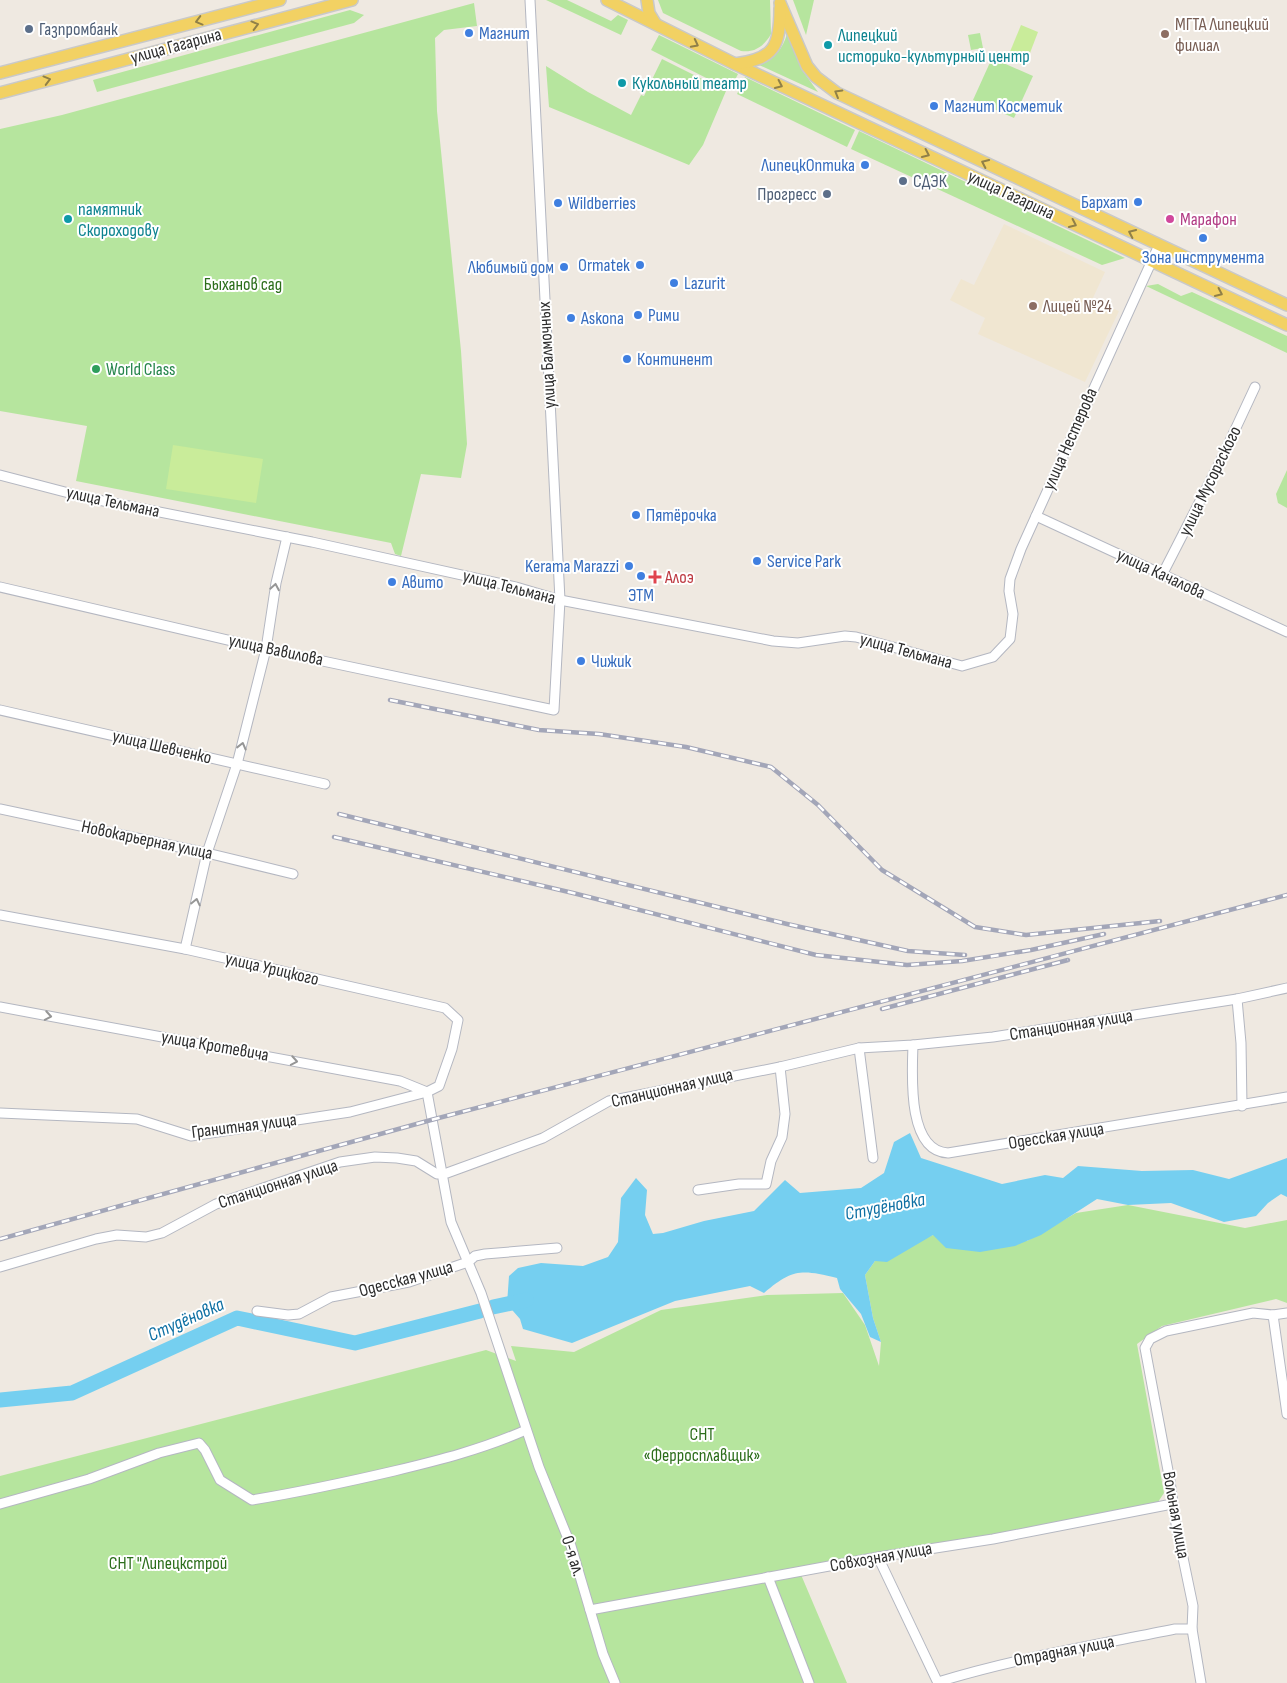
<svg xmlns="http://www.w3.org/2000/svg" width="1287" height="1683" viewBox="0 0 1287 1683" font-family="'Sofia Sans Condensed',sans-serif">
	<style>
		.education { fill: #f0e6d1 }
		.green { fill: #b6e59e }
		.pitch { fill: #c9ec9a }
		.water { fill: #75cff0 }
		.lines { fill: none; stroke-linecap: round; stroke-linejoin: round }
		.river { stroke: #75cff0; stroke-width: 15 }
		.minor-casing { stroke: #b4b7c1; stroke-width: 11 }
		.major-casing { stroke: #c9c9c9; stroke-width: 14 }
		.minor { stroke: #fff; stroke-width: 9 }
		.major { stroke: #f2d163; stroke-width: 11 }
		.rail-casing { stroke: #a3a6b8; stroke-width: 4.5 }
		.rail { stroke: #fff; stroke-width: 2.5; stroke-dasharray: 8; stroke-linecap: butt }
		.oneway { stroke: #908048 }
		.oneway2 { stroke: #969696 }
		.service-dot { fill: #5c6f8a; stroke: #fff; stroke-width: 2 }
		.shop-dot { fill: #3f7fe0; stroke: #fff; stroke-width: 2 }
		.education-dot { fill: #8d6e63; stroke: #fff; stroke-width: 2 }
		.culture-dot { fill: #0f9aa8; stroke: #fff; stroke-width: 2 }
		.hotel-dot { fill: #d1479c; stroke: #fff; stroke-width: 2 }
		.leisure-dot { fill: #2e9e5b; stroke: #fff; stroke-width: 2 }
		.health-dot { fill: #e0444e; stroke: #fff; stroke-width: 2 }
		.labels { text-anchor: middle; dominant-baseline: central; stroke-width: 4; stroke-linejoin: round; paint-order: stroke }
		.education-label { font-size: 18px; fill: #785e54; stroke: #fff; text-anchor: start }
		.service-label { font-size: 18px; fill: #4e5e75; stroke: #fff; text-anchor: start }
		.shop-label { font-size: 18px; fill: #366cbe; stroke: #fff; text-anchor: start }
		.culture-label { font-size: 18px; fill: #0d838f; stroke: #fff; text-anchor: start }
		.street-label { font-size: 18px; fill: #2e2e2e; stroke: #fff }
		.hotel-label { font-size: 18px; fill: #b23c85; stroke: #fff; text-anchor: start }
		.park-label { font-size: 18px; fill: #2c6e1b; stroke: #fff }
		.leisure-label { font-size: 18px; fill: #27864d; stroke: #fff; text-anchor: start }
		.health-label { font-size: 18px; fill: #be3a42; stroke: #fff; text-anchor: start }
		.water-label { font-size: 19px; font-style: italic; fill: #0d6fa3; stroke: #fff }
	</style>
	<rect width="100%" height="100%" fill="#efe9e1"/>
	<polygon class="education" points="1004,224 1105,272 1092,300 1119,311 1085,382 978,334 985,318 950,300 961,279 974,285"/>
	<g class="green">
		<polygon points="546,0 567,0 611,21 618,15 628,20 621,35"/>
		<path d="M658 0H770L771 34C765 45 755 53 741 51L663 13Z"/>
		<polygon points="793,0 814,0 806,35"/>
		<polygon points="474,3 477,26 444,30 435,38 437,111 461,351 467,444 461,478 421,474 401,556 395,554 391,543 76,481 87,426 0,411 0,129 62,115"/>
		<polygon points="350,10 364,15 354,23 97,92 93,80"/>
		<polygon points="980,33 983,48 971,50 968,35"/>
		<path d="M787 34 802 70 818 92 759 65C774 58 782 51 787 34Z"/>
		<polygon points="659,35 738,74 730,90 651,50"/>
		<polygon points="992,58 1033,76 1014,118 973,100"/>
		<polygon points="662,59 726,91 703,145 689,165 549,107 546,66 588,92 631,115 641,95 644,96"/>
		<polygon points="745,77 855,130 847,147 737,94"/>
		<polygon points="859,131 1125,258 1102,265 851,149"/>
		<polygon points="1158,284 1181,296 1192,292 1287,336 1287,353 1146,286"/>
		<polygon points="1287,470 1287,508 1278,503 1276,494"/>
		<polygon points="1128,1205 1245,1228 1287,1220 1287,1303 1276,1299 1162,1326 1137,1344 1164,1493 1156,1505 799,1570 847,1683 0,1683 0,1476 486,1350 516,1361 511,1346 574,1352 661,1310 767,1295 843,1293 865,1325 879,1366 881,1342 873,1318 865,1275 875,1261 933,1235 1027,1241 1076,1213"/>
	</g>
	<g class="pitch">
		<polygon points="1021,25 1038,32 1025,66 1007,59"/>
		<polygon points="173,445 263,459 256,503 166,489"/>
	</g>
	<path class="water" d="M910 1133 921 1158 1002 1184 1045 1175 1063 1178 1078 1166 1142 1171 1193 1170 1229 1179 1287 1158V1197L1281 1194 1268 1203 1256 1216 1224 1222 1171 1203 1128 1205 1097 1199 1041 1235 1015 1246 980 1252 946 1248 933 1235 887 1262 875 1261 865 1275 873 1318 881 1342 870 1337 861 1314 840 1289 837 1278C801 1269 792 1269 764 1293L750 1286 675 1301 572 1343 523 1329 520 1319 507 1304 509 1276 518 1268 541 1263 583 1266 608 1257 618 1242 621 1198 636 1178 647 1190 645 1215 653 1234 663 1233 704 1221 754 1211 785 1180 800 1193 861 1188 884 1173 894 1142Z"/>
	<g class="lines">
		<g class="river">
			<polyline points="493,1307 526,1300"/>
			<polyline points="0,1400 72,1393 237,1318 355,1343 480,1311"/>
		</g>
		<defs>
			<g id="minor">
				<polyline points="0,475 88,498 312,542 516,587 560,600 773,641 798,643 845,636 856,637 962,666 993,657 1010,639 1013,614 1009,591 1010,579 1021,549 1159,245"/>
				<polyline points="1036,516 1287,632"/>
				<polyline points="1162,575 1220,462 1255,387"/>
				<polyline points="0,587 266,649 554,710 560,600 530,0"/>
				<polyline points="0,710 325,784"/>
				<polyline points="0,809 207,853 293,874"/>
				<polyline points="0,915 185,949 445,1008 458,1020 452,1049 439,1086 427,1092 350,1112 191,1136 137,1119 0,1113"/>
				<polyline points="185,949 207,853 237,764 266,649 276,583 287,537"/>
				<polyline points="1237,999 1241,1043 1242,1106"/>
				<polyline points="0,1007 400,1081 427,1092"/>
				<path d="M913 1045C912 1075 907 1151 948 1153L1287 1097"/>
				<polyline points="859,1048 873,1158"/>
				<polyline points="427,1092 451,1222 481,1293 539,1467 571,1546 603,1654 615,1683"/>
				<polyline points="698,1190 739,1184 766,1184 771,1161 782,1137 785,1114 780,1067"/>
				<polyline points="0,1267 96,1239 117,1235 146,1237 162,1233 216,1204 340,1162 375,1157 397,1158 416,1161 437,1174 447,1173 543,1138 609,1101 780,1067 859,1048 913,1045 993,1037 1237,999 1287,988"/>
				<polyline points="257,1311 288,1315 299,1314 331,1297 409,1282 468,1262 475,1256 485,1254 557,1248"/>
				<polyline points="1273,1315 1287,1414"/>
				<path d="M0 1504 89 1479 159 1453 199 1443 205 1450 220 1480 252 1500C300 1492 347 1482 394 1471 440 1460 483 1449 526 1430"/>
				<polyline points="878,1557 938,1683"/>
				<polyline points="768,1577 809,1683"/>
				<polyline points="590,1610 878,1557 993,1539 1172,1504"/>
				<path d="M938 1682C1016 1658 1096 1645 1175 1629H1192"/>
				<polyline points="1201,1683 1192,1629 1193,1606 1176,1524 1170,1481 1145,1348 1150,1339 1166,1331 1253,1313 1273,1315 1287,1313"/>
			</g>
			<g id="major">
				<polyline points="607,0 735,64 1287,325"/>
				<polyline points="647,0 649,13 655,23"/>
				<polyline points="780,3 807,66 816,77 837,93 1287,305"/>
				<path d="M735 64C775 59 780 46 780 8"/>
				<polyline points="0,73 280,0"/>
				<polyline points="0,93 352,0"/>
			</g>
		</defs>
		<use href="#minor" class="minor-casing"/>
		<use href="#major" class="major-casing"/>
		<use href="#minor" class="minor"/>
		<use href="#major" class="major"/>
		<defs>
			<g id="rail">
				<polyline points="390,700 539,730 599,734 686,747 771,767 818,805 882,870 975,927 1026,935 1160,921"/>
				<polyline points="339,814 787,924 908,951 965,955"/>
				<polyline points="334,837 573,893 816,955 907,965 962,961 1031,950 1104,934"/>
				<polyline points="882,1009 1068,960"/>
				<polyline points="0,1239 431,1120 1287,895"/>
			</g>
		</defs>
		<use href="#rail" class="rail-casing"/>
		<use href="#rail" class="rail"/>
	</g>
	<defs><path id="oneway-chevron" d="M-2-3.5L2.5 0L-2 3.5" fill="none" stroke-width="1.6" stroke-linecap="round" stroke-linejoin="round" transform="scale(1.25)"/></defs>
	<g class="oneway">
		<use href="#oneway-chevron" transform="translate(199 21) rotate(165)"/>
		<use href="#oneway-chevron" transform="translate(255 25) rotate(-15)"/>
		<use href="#oneway-chevron" transform="translate(695 44) rotate(27)"/>
		<use href="#oneway-chevron" transform="translate(47 80) rotate(-15)"/>
		<use href="#oneway-chevron" transform="translate(779 85) rotate(25)"/>
		<use href="#oneway-chevron" transform="translate(838 93) rotate(-150)"/>
		<use href="#oneway-chevron" transform="translate(926 154) rotate(25)"/>
		<use href="#oneway-chevron" transform="translate(985 163) rotate(-155)"/>
		<use href="#oneway-chevron" transform="translate(1073 224) rotate(25)"/>
		<use href="#oneway-chevron" transform="translate(1132 233) rotate(-155)"/>
		<use href="#oneway-chevron" transform="translate(1219 293) rotate(25)"/>
	</g>
	<g class="oneway2">
		<use href="#oneway-chevron" transform="translate(275 587) rotate(-80)"/>
		<use href="#oneway-chevron" transform="translate(242 746) rotate(-76)"/>
		<use href="#oneway-chevron" transform="translate(196 902) rotate(-77)"/>
		<use href="#oneway-chevron" transform="translate(48 1016) rotate(10)"/>
		<use href="#oneway-chevron" transform="translate(294 1061) rotate(10)"/>
	</g>
	<g class="service-dot">
		<circle cx="29" cy="29" r="5"/>
		<circle cx="903" cy="181" r="5"/>
		<circle cx="827" cy="194" r="5"/>
	</g>
	<g class="shop-dot">
		<circle cx="469" cy="33" r="5"/>
		<circle cx="934" cy="106" r="5"/>
		<circle cx="865" cy="165" r="5"/>
		<circle cx="1138" cy="202" r="5"/>
		<circle cx="558" cy="203" r="5"/>
		<circle cx="1203" cy="238" r="5"/>
		<circle cx="640" cy="265" r="5"/>
		<circle cx="564" cy="267" r="5"/>
		<circle cx="674" cy="283" r="5"/>
		<circle cx="638" cy="315" r="5"/>
		<circle cx="571" cy="318" r="5"/>
		<circle cx="627" cy="359" r="5"/>
		<circle cx="636" cy="515" r="5"/>
		<circle cx="757" cy="561" r="5"/>
		<circle cx="629" cy="566" r="5"/>
		<circle cx="641" cy="576" r="5"/>
		<circle cx="392" cy="582" r="5"/>
		<circle cx="581" cy="661" r="5"/>
	</g>
	<g class="education-dot">
		<circle cx="1165" cy="34" r="5"/>
		<circle cx="1033" cy="306" r="5"/>
	</g>
	<g class="culture-dot">
		<circle cx="828" cy="45" r="5"/>
		<circle cx="622" cy="83" r="5"/>
		<circle cx="68" cy="219" r="5"/>
	</g>
	<circle class="hotel-dot" cx="1170" cy="219" r="5"/>
	<circle class="leisure-dot" cx="96" cy="369" r="5"/>
	<path class="health-dot" d="M652.5 569.5h5v5h5v5h-5v5h-5v-5h-5v-5h5z"/>
	<g class="labels">
		<g class="education-label">
			<text x="1175" y="24">МГТА Липецкий<tspan x="1175" dy="21">филиал</tspan></text>
			<text x="1043" y="306">Лицей №24</text>
		</g>
		<g class="service-label">
			<text x="39" y="29">Газпромбанк</text>
			<text x="913" y="181">СДЭК</text>
			<text x="817" y="194" text-anchor="end">Прогресс</text>
		</g>
		<g class="shop-label">
			<text x="479" y="33">Магнит</text>
			<text x="944" y="106">Магнит Косметик</text>
			<text x="855" y="165" text-anchor="end">ЛипецкОптика</text>
			<text x="1128" y="202" text-anchor="end">Бархат</text>
			<text x="568" y="203">Wildberries</text>
			<text x="1203" y="257" text-anchor="middle">Зона инструмента</text>
			<text x="630" y="265" text-anchor="end">Ormatek</text>
			<text x="554" y="267" text-anchor="end">Любимый дом</text>
			<text x="684" y="283">Lazurit</text>
			<text x="648" y="315">Рими</text>
			<text x="581" y="318">Askona</text>
			<text x="637" y="359">Континент</text>
			<text x="646" y="515">Пятёрочка</text>
			<text x="767" y="561">Service Park</text>
			<text x="619" y="566" text-anchor="end">Kerama Marazzi</text>
			<text x="402" y="582">Авито</text>
			<text x="641" y="595" text-anchor="middle">ЭТМ</text>
			<text x="591" y="661">Чижик</text>
		</g>
		<g class="culture-label">
			<text x="838" y="35">Липецкий<tspan x="838" dy="21">историко-культурный центр</tspan></text>
			<text x="632" y="83">Кукольный театр</text>
			<text x="78" y="209">памятник<tspan x="78" dy="21">Скороходову</tspan></text>
		</g>
		<g class="street-label">
			<text transform="translate(176 46) rotate(-15)">улица Гагарина</text>
			<text transform="translate(1011 195) rotate(25)">улица Гагарина</text>
			<text transform="translate(547 355) rotate(-93)">улица Балмочных</text>
			<text transform="translate(1070 439) rotate(-66)">улица Нестерова</text>
			<text transform="translate(1210 481) rotate(-64)">улица Мусоргского</text>
			<text transform="translate(113 502) rotate(12)">улица Тельмана</text>
			<text transform="translate(1161 574) rotate(25)">улица Качалова</text>
			<text transform="translate(509 587) rotate(14)">улица Тельмана</text>
			<text transform="translate(276 650) rotate(12)">улица Вавилова</text>
			<text transform="translate(906 651) rotate(15)">улица Тельмана</text>
			<text transform="translate(162 747) rotate(13)">улица Шевченко</text>
			<text transform="translate(147 840) rotate(12)">Новокарьерная улица</text>
			<text transform="translate(272 969) rotate(13)">улица Урицкого</text>
			<text transform="translate(1071 1025) rotate(-9)">Станционная улица</text>
			<text transform="translate(215 1046) rotate(10)">улица Кротевича</text>
			<text transform="translate(672 1088) rotate(-13)">Станционная улица</text>
			<text transform="translate(244 1126) rotate(-7)">Гранитная улица</text>
			<text transform="translate(1056 1136) rotate(-9)">Одесская улица</text>
			<text transform="translate(278 1184) rotate(-18)">Станционная улица</text>
			<text transform="translate(406 1279) rotate(-15)">Одесская улица</text>
			<text transform="translate(1176 1515) rotate(80)">Вольная улица</text>
			<text transform="translate(573 1556) rotate(72)">0-я ал.</text>
			<text transform="translate(881 1557) rotate(-10)">Совхозная улица</text>
			<text transform="translate(1064 1651) rotate(-11)">Отрадная улица</text>
		</g>
		<g class="hotel-label">
			<text x="1180" y="219">Марафон</text>
		</g>
		<g class="park-label">
			<text x="243" y="284">Быханов сад</text>
			<text x="702" y="1434">СНТ<tspan x="702" dy="21">«Ферросплавщик»</tspan></text>
			<text x="168" y="1563">СНТ "Липецкстрой</text>
		</g>
		<g class="leisure-label">
			<text x="106" y="369">World Class</text>
		</g>
		<g class="health-label">
			<text x="665" y="577">Алоэ</text>
		</g>
		<g class="water-label">
			<text transform="translate(885 1207) rotate(-11)">Студёновка</text>
			<text transform="translate(186 1320) rotate(-24)">Студёновка</text>
		</g>
	</g>
</svg>
